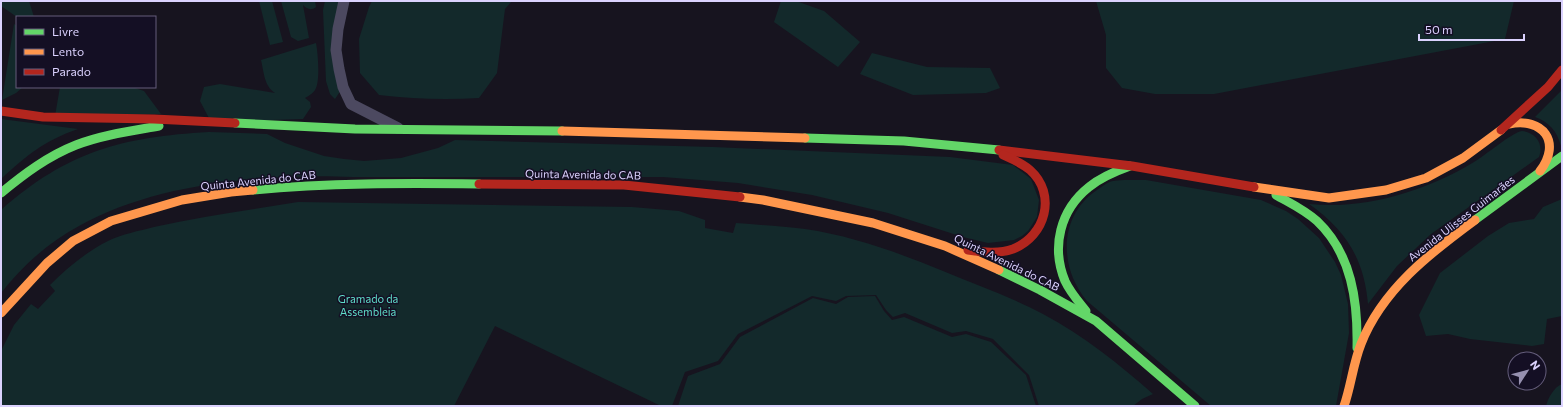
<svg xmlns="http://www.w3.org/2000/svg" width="1563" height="407" viewBox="0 0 1563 407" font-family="Commissioner,sans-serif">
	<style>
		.green { fill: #13292b }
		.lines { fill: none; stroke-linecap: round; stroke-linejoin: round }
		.street { stroke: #4c4960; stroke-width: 11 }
		.fast { stroke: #63d668; stroke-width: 9 }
		.slow { stroke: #ff974d; stroke-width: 9 }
		.jam { stroke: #b3261e; stroke-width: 9 }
		.labels { text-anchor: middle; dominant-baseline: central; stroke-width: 3; stroke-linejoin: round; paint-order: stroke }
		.street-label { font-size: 11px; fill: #dbd2fe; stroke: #140f24 }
		.park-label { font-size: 11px; fill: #5fddc9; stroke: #140f24 }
	</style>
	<rect width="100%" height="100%" fill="#17141f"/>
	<g class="green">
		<polygon points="1,1 29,1 34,17 17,17 1,6"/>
		<polygon points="259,1 272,1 283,42 270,45"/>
		<path d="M281 1H315L316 7C311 11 307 9 303 5L309 38 298 41 291 37Z"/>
		<polygon points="325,1 344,1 338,29 343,87 335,99 330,94 326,81 323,10"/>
		<path d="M372 1H512L505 9 497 73 479 98C445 100 413 99 379 95L360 73 359 39 369 7Z"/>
		<polygon points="781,1 796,1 824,11 860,42 838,67 774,22"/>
		<polygon points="1096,1 1514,1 1505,39 1214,94 1155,94 1122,88 1106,68 1106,35"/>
		<polygon points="14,24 17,26 17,87 23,87 16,93 2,100"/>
		<path d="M316 43C318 53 320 79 316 88 314 93 310 95 305 98L310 102 311 107 303 119 211 122 200 101 204 87 220 84 275 93C264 86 264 72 261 60Z"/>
		<polygon points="872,53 927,67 990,68 1000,88 986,93 913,95 860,74"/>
		<polygon points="60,87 132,87 144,91 161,114 55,116"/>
		<path d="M1562 90V145L1561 146C1557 131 1549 122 1535 117Z"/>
		<path d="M1 119 78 129C44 141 27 155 1 179Z"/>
		<path d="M1522 131C1536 133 1544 144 1539 157L1431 234 1397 266 1368 304C1364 259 1346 230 1309 204 1365 210 1426 191 1474 162 1486 155 1511 133 1522 131Z"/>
		<path d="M209 132 267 134 285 143 324 156 344 159 364 161 401 158 438 148 455 140 713 147 950 157 1013 165 1031 179 1039 200 1037 217 1028 231 1022 236 1014 240 988 243 963 237 888 213 812 195 738 183 663 177H353C267 173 155 183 79 226 49 242 22 266 1 293V210C68 151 122 137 209 132Z"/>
		<path d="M1128 180H1146L1261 200 1286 211 1298 219 1319 238 1335 262 1341 275 1348 304 1349 333 1336 406H1211L1087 301C1059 268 1058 216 1097 190 1102 187 1107 182 1113 181 1118 180 1123 180 1128 180Z"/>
		<polygon points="1562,199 1562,316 1547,319 1544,344 1532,346 1470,339 1448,334 1426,336 1419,315 1440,273 1488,236 1509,223 1534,219 1543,207"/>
		<path d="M298 202 632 207 679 211 705 220V228L733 233 736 223C759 225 782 226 805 229 853 236 899 253 943 271 977 285 1011 297 1043 314 1084 336 1119 364 1153 394L1142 399 1133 406H1039L1029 375 993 339 966 331 952 333 905 313 893 317 886 310 876 295 846 296 836 301 812 296 738 334 718 361 685 372 672 406H661L495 326 454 406H1V351L14 325 31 304 38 309 55 291 50 285C67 268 86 252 108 241 122 234 139 231 154 227 202 216 250 210 298 202Z"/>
		<polygon points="875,296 884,311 892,320 904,317 952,337 966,334 991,342 1026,375 1036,406 678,406 688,376 720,364 740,337 813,298 836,304 848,297"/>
		<path d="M1562 384V406H1546C1548 398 1554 387 1562 384Z"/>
	</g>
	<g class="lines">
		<polyline class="street" points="344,1 338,29 336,50 339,69 343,87 351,104 398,128"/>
		<g class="fast">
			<polyline points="235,123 355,129 562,131"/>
			<polyline points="805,138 904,141 999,150"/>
			<path d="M253 190C328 183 403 183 479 184"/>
			<path d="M1 193C24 174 48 156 76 145 102 135 131 131 159 126"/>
			<path d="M1276 195C1290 203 1305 210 1317 221 1352 254 1358 302 1357 348"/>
			<polyline points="1475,220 1562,156"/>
			<polyline points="999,270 1040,290 1096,321 1195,406"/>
			<path d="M1086 311C1078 301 1070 292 1065 281 1051 247 1060 210 1089 187 1101 177 1116 171 1130 166"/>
		</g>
		<g class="slow">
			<path d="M1509 124C1543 117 1562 142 1540 171"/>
			<polyline points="562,131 805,138"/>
			<polyline points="1254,187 1329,198 1386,190 1426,178 1463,158 1501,130"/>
			<polyline points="740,197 763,200 873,223 945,246 999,270"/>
			<polyline points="1,313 47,263 73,241 111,221 182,200 231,192 253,190"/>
			<path d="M1344 406C1351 386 1353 364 1361 344 1382 290 1430 253 1475 220"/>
		</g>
		<g class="jam">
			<polyline points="1,111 43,117 154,119 235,123"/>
			<polyline points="1501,130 1548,87 1562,70"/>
			<polyline points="999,150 1132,166 1254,187"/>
			<polyline points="479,184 624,185 740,197"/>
			<path d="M968 250C983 252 999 254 1013 249 1046 236 1057 194 1030 170 1022 163 1012 159 1003 155"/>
		</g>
	</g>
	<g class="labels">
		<g class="street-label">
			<text transform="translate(583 174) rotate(1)">Quinta Avenida do CAB</text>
			<text transform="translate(258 180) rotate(-6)">Quinta Avenida do CAB</text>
			<text transform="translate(1461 218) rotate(-38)">Avenida Ulisses Guimarães</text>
			<text transform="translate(1007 262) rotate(26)">Quinta Avenida do CAB</text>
		</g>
		<g class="park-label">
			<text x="368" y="298">Gramado da<tspan x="368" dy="13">Assembleia</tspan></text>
		</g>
	</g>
	<rect width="1563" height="407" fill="none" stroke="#dbd2fe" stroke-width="4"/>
	<rect x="16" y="16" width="140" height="72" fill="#140f24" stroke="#645d7b"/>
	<rect x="24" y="29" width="20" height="6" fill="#63d668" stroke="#645d7b"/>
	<text x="52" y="36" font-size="12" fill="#dbd2fe">Livre</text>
	<rect x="24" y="49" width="20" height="6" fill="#ff974d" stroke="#645d7b"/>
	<text x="52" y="56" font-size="12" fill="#dbd2fe">Lento</text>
	<rect x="24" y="69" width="20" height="6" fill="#b3261e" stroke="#645d7b"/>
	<text x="52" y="76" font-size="12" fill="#dbd2fe">Parado</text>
	<g transform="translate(1527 371) rotate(54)"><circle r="19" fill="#140f24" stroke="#645d7b"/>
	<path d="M0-3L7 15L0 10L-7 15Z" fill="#9690b0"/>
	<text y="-6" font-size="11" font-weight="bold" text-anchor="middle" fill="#dbd2fe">N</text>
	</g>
	<path d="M1419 34v6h105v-6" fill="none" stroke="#dbd2fe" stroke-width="2"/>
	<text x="1425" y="34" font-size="12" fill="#dbd2fe" stroke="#140f24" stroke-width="3" paint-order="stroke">50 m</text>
</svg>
